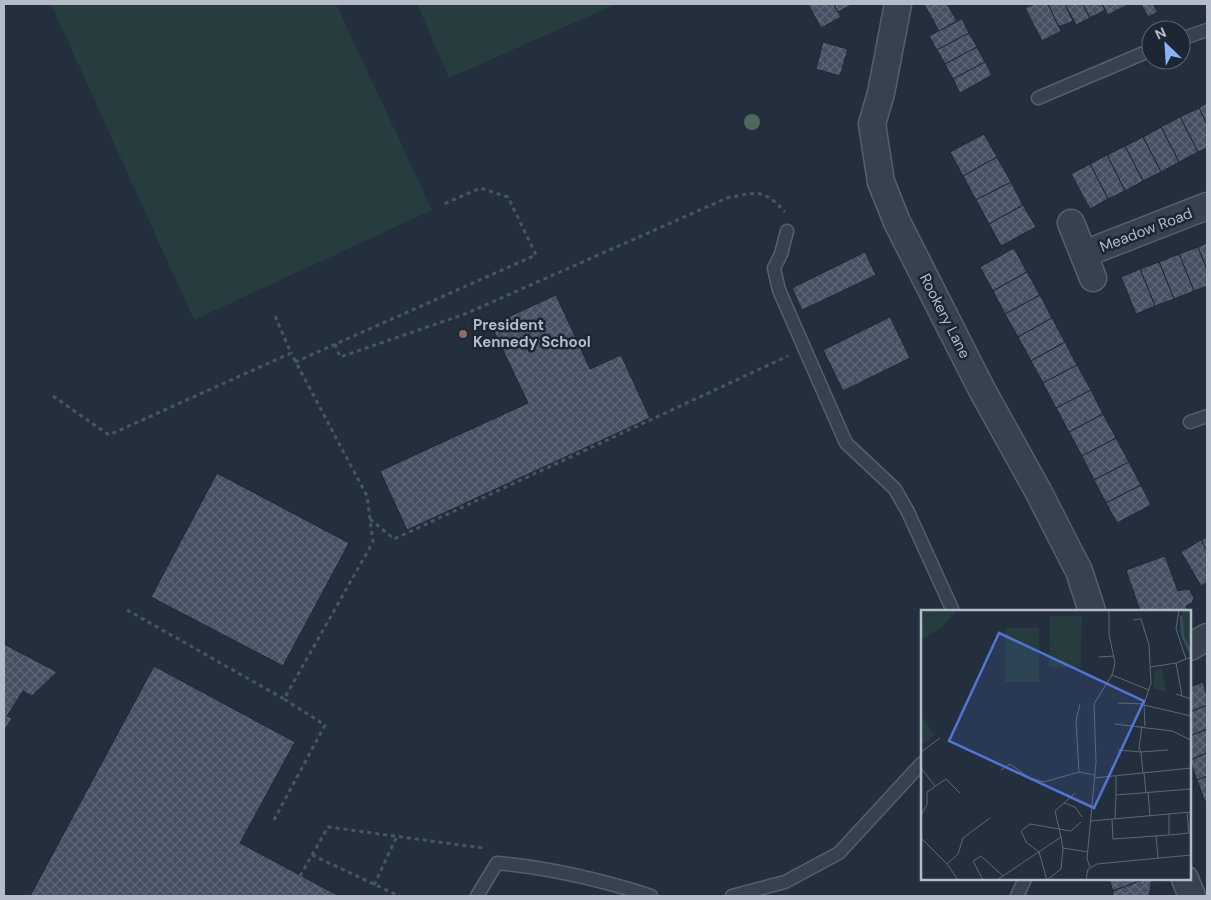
<svg xmlns="http://www.w3.org/2000/svg" width="1211" height="900" viewBox="0 0 1211 900" font-family="'DM Sans',sans-serif">
	<style>
		.garden { fill: #263c3f }
		.building { fill: url(#building-cross-hatch); stroke: #1f2835 }
		.lines { fill: none; stroke-linecap: round; stroke-linejoin: round }
		.lane-casing { stroke: #565f6c; stroke-width: 15 }
		.street-casing { stroke: #565f6c; stroke-width: 29 }
		.path { stroke: #44595c; stroke-width: 3; stroke-dasharray: 4 4; stroke-linecap: butt }
		.lane { stroke: #38414e; stroke-width: 12 }
		.street { stroke: #38414e; stroke-width: 26 }
		.tree { fill: #4b6a5d }
		.education-dot { fill: #8d6e63; stroke: #1d2633; stroke-width: 2 }
		.labels { text-anchor: middle; dominant-baseline: central; stroke-width: 5; stroke-linejoin: round; paint-order: stroke }
		.street-label { font-size: 15px; fill: #b4bcc9; stroke: #1d2633 }
		.poi-label { font-size: 15px; font-weight: bold; fill: #b4bcc9; stroke: #1d2633; text-anchor: start }
		.inset-river { fill: none; stroke: #394c67; stroke-width: 2.5 }
		.inset-road { fill: none; stroke: #5e6776; stroke-width: 1 }
		.view { fill: #5274d3; fill-opacity: 0.15; stroke: #5274d3; stroke-width: 2.5 }
		.inset-edge { fill: none; stroke: #b4bcc9; stroke-width: 2.5 }
	</style>
	<defs>
		<pattern id="building-cross-hatch" width="8" height="8" patternUnits="userSpaceOnUse" patternTransform="scale(1.25)"><rect width="8" height="8" fill="#455162"/><path d="M0 0l8 8M0 8l8-8" fill="none" stroke="#5d6877"/></pattern>
	</defs>
	<rect width="100%" height="100%" fill="#242f3e"/>
	<g class="garden">
		<polygon points="51,4 336,4 432,210 194,320"/>
		<polygon points="417,4 616,4 449,78"/>
	</g>
	<g class="building">
		<polygon points="808,4 834,4 841,17 821,28"/>
		<polygon points="834,4 853,4 838,12"/>
		<polygon points="924,4 947,4 957,21 939,31"/>
		<polygon points="1034,4 1048,4 1061,31 1042,41 1025,8"/>
		<polygon points="1048,4 1065,4 1073,21 1059,27"/>
		<polygon points="1065,4 1083,4 1090,18 1076,25"/>
		<polygon points="1083,4 1102,4 1105,10 1090,18"/>
		<polygon points="1102,4 1126,4 1127,5 1108,15"/>
		<polygon points="1141,4 1153,4 1158,12 1148,17"/>
		<polygon points="962,19 969,33 937,50 929,36"/>
		<polygon points="969,33 977,47 945,64 937,50"/>
		<polygon points="823,42 848,49 840,76 816,69"/>
		<polygon points="977,47 985,62 953,79 945,64"/>
		<polygon points="985,62 992,75 960,93 953,79"/>
		<polygon points="1207,103 1207,124 1199,108"/>
		<polygon points="1199,108 1207,124 1207,148 1198,152 1180,117"/>
		<polygon points="1180,117 1198,152 1179,162 1161,127"/>
		<polygon points="1161,127 1179,162 1161,172 1143,137"/>
		<polygon points="984,134 997,157 963,176 950,152"/>
		<polygon points="1143,137 1161,172 1143,181 1125,146"/>
		<polygon points="1125,146 1143,181 1125,191 1107,155"/>
		<polygon points="1107,155 1125,191 1108,199 1090,164"/>
		<polygon points="997,157 1011,182 976,200 963,176"/>
		<polygon points="1090,164 1108,199 1090,209 1071,174"/>
		<polygon points="1011,182 1023,205 989,224 976,200"/>
		<polygon points="1023,205 1036,227 1001,246 989,224"/>
		<polygon points="1207,243 1207,270 1198,247"/>
		<polygon points="1198,247 1207,270 1207,286 1194,291 1179,254"/>
		<polygon points="1014,248 1027,272 993,291 980,267"/>
		<polygon points="865,252 876,275 802,310 792,288"/>
		<polygon points="1179,254 1194,291 1174,299 1159,262"/>
		<polygon points="1159,262 1174,299 1155,306 1140,269"/>
		<polygon points="1140,269 1155,306 1136,314 1121,277"/>
		<polygon points="1027,272 1040,295 1005,314 993,291"/>
		<polygon points="556,295 590,369 621,355 650,418 407,530 380,471 528,403 491,325"/>
		<polygon points="1040,295 1052,318 1018,337 1005,314"/>
		<polygon points="890,317 910,358 843,391 823,350"/>
		<polygon points="1052,318 1065,342 1031,361 1018,337"/>
		<polygon points="1065,342 1077,365 1043,383 1031,361"/>
		<polygon points="1077,365 1091,390 1056,408 1043,383"/>
		<polygon points="1091,390 1103,414 1069,432 1056,408"/>
		<polygon points="1103,414 1116,438 1082,456 1069,432"/>
		<polygon points="1116,438 1129,462 1094,480 1082,456"/>
		<polygon points="1129,462 1141,485 1106,503 1094,480"/>
		<polygon points="217,473 349,543 283,666 151,597"/>
		<polygon points="1141,485 1151,505 1117,523 1106,503"/>
		<polygon points="1207,537 1207,551 1201,540"/>
		<polygon points="1201,540 1207,551 1207,582 1201,586 1181,552"/>
		<polygon points="1165,556 1178,591 1186,589 1190,590 1194,598 1192,603 1186,606 1188,610 1184,611 1140,611 1126,570"/>
		<polygon points="4,644 57,672 32,696 23,691 7,716 12,718 4,731"/>
		<polygon points="154,666 295,742 240,843 339,896 30,896"/>
		<polygon points="1203,682 1207,695 1207,705 1190,712 1190,687"/>
		<polygon points="1207,705 1207,729 1190,736 1190,712"/>
		<polygon points="1207,729 1207,753 1190,760 1190,736"/>
		<polygon points="1207,753 1207,776 1197,780 1190,760"/>
		<polygon points="1207,776 1207,801 1205,802 1197,780"/>
		<polygon points="1109,879 1145,879 1113,891"/>
		<polygon points="1145,879 1152,879 1149,896 1113,896 1113,891"/>
	</g>
	<g class="lines">
		<defs>
			<g id="lane">
				<polyline points="1181,39 1207,30"/>
				<polyline points="1038,98 1151,50"/>
				<polyline points="787,231 781,254 774,268 779,290 810,361 846,443 895,489 908,512 953,611"/>
				<polyline points="1190,422 1207,416"/>
				<path d="M477 896 497 863C551 868 599 879 651 896"/>
				<polyline points="732,896 785,882 839,853 922,763"/>
				<polyline points="1017,896 1025,879"/>
			</g>
			<g id="street">
				<polyline points="898,4 881,93 872,124 881,182 897,222 981,388 1038,491 1079,571 1092,611"/>
				<polyline points="1071,223 1093,278"/>
				<polyline points="1084,254 1207,206"/>
				<polyline points="1190,647 1207,637"/>
				<polyline points="1185,879 1192,896"/>
			</g>
		</defs>
		<use href="#lane" class="lane-casing"/>
		<use href="#street" class="street-casing"/>
		<g class="path">
			<path d="M335 344 340 357 465 314 727 198C757 192 763 188 785 212"/>
			<polyline points="295,362 536,255 508,197 480,188 442,205"/>
			<polyline points="53,396 109,435 291,353 275,316"/>
			<polyline points="370,519 394,539 788,356"/>
			<polyline points="127,610 284,699 373,542 367,496 291,353"/>
			<polyline points="274,820 325,725 284,699"/>
			<polyline points="312,855 399,896"/>
			<polyline points="300,876 328,827 483,848"/>
			<polyline points="374,885 397,836"/>
		</g>
		<use href="#lane" class="lane"/>
		<use href="#street" class="street"/>
	</g>
	<circle class="tree" cx="752" cy="122" r="8"/>
	<circle class="education-dot" cx="463" cy="334" r="5"/>
	<g class="labels">
		<g class="street-label">
			<text transform="translate(1146 230) rotate(-21)">Meadow Road</text>
			<text transform="translate(945 316) rotate(63)">Rookery Lane</text>
		</g>
		<g class="poi-label">
			<text x="473" y="325">President<tspan x="473" dy="17">Kennedy School</tspan></text>
		</g>
	</g>
	<g transform="translate(921 610)">
		<rect width="270" height="270" fill="#242f3e"/>
		<path d="M0 0H24L0 21ZM241 58 245 82 232 78 234 59Z" fill="#263c3f"/>
		<path d="M24 0H36L20 18 0 30V21Z" fill="#263c3f"/>
		<path d="M261 0H269L270 44H267L258 21ZM0 104 13 125 0 135Z" fill="#263c3f"/>
		<path d="M129 6H161L160 58 128 57ZM84 18H118V72H84Z" fill="#263c3f"/>
		<path class="inset-river" d="M260 6 262 27 269 41"/>
		<path class="inset-road" d="M258 0 255 19 265 49M212 10 220 9 228 35 230 73 223 94 224 116M178 47 193 46M255 53 261 86M230 57 255 53 270 47M191 65 228 80M255 84 270 89M197 93 223 94M223 95 270 106M194 114 251 121 270 130M221 116 218 138 220 142 247 140M197 140 220 142 222 163M0 142 19 128M0 158 14 176M80 160 89 154 107 167 123 172 158 162 174 165M158 162 155 111 159 94M223 163 225 183M195 166V185L270 179M173 168 270 158M227 183 229 206M143 193 154 197 161 207M0 205 6 195V182L25 169 39 183M194 209 195 185M191 210 192 229 248 225V204M170 211 270 202M249 225 268 223 266 202M235 226 237 248M140 227 142 238 167 242M0 228 26 254 37 270M142 238 140 259 126 270 118 242 105 232 100 221 109 214 150 221 160 212M26 254 37 244 42 228 69 208M169 257 166 249 175 152 173 94 191 65 194 53 188 24V0M62 270 52 251 60 246 82 266M76 270 140 227 134 201 154 183M165 270 167 259 176 254 270 245"/>
		<path class="view" d="M78 23 223 91 173 198 28 131Z"/>
		<rect width="270" height="270" class="inset-edge"/>
	</g>
	<rect width="1211" height="900" fill="none" stroke="#b4bcc9" stroke-width="10"/>
	<g transform="translate(1166 45) rotate(335)"><circle r="24" fill="#1d2633" stroke="#59626f"/>
	<path d="M0-4L9 19L0 12L-9 19Z" fill="#8ab4f8"/>
	<text y="-8" font-size="14" font-weight="bold" text-anchor="middle" fill="#b4bcc9">N</text>
	</g>
</svg>
